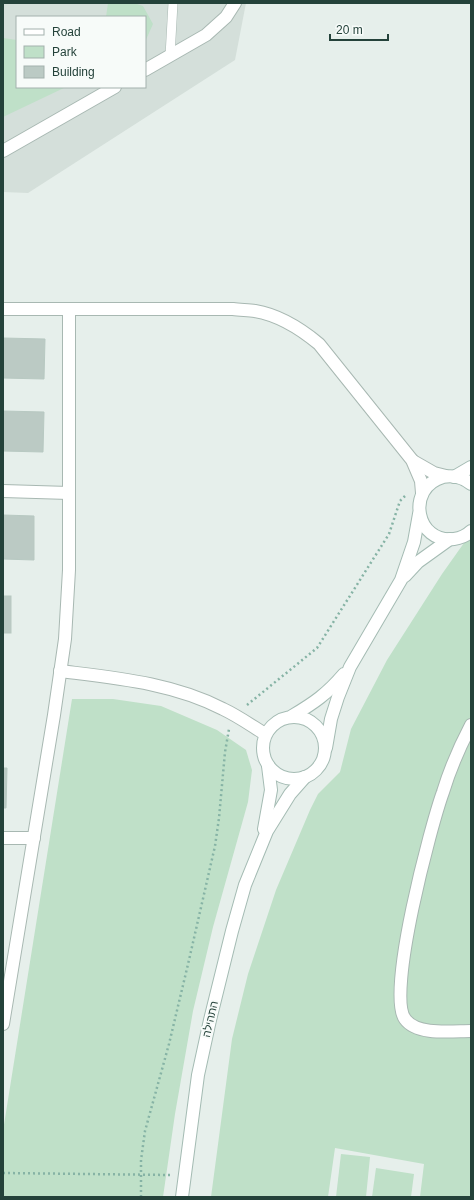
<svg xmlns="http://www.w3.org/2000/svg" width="474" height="1200" viewBox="0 0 474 1200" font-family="Arial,Heebo,sans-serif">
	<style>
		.built { fill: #d4dfda; fill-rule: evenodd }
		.green { fill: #bfe0c8 }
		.building { fill: #bbcac4; stroke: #b8c9c2 }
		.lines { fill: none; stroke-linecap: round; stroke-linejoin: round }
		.lane-casing { stroke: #a8b8b2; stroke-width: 10 }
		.street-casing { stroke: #a8b8b2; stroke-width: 14 }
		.secondary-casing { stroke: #a4bbb3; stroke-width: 14 }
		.path { stroke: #86b3a5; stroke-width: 2.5; stroke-dasharray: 2 3; stroke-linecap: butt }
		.lane { stroke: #fff; stroke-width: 9 }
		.street { stroke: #fff; stroke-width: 12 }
		.secondary { stroke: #fff; stroke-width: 12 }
		.labels { text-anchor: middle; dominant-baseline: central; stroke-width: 4; stroke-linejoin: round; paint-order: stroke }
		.street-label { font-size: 11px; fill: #24423a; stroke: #f7fbf9 }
	</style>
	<rect width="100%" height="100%" fill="#e6efeb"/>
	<path class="built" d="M3 3H246L235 60 28 193 3 192ZM17 17H145V87H17Z"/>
	<g class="green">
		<polygon points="108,3 134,3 143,6 153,24 145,42 145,17 106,17"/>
		<polygon points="3,38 17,40 17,87 66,87 3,117"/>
		<polygon points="471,533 471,1197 420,1197 424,1164 335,1148 328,1197 211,1197 232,1039 248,974 276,890 310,810 318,794 340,772 351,729 387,660 442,574"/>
		<polygon points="72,699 113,699 161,706 217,730 246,750 252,770 248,802 213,927 193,1011 175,1114 163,1197 3,1197 3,1131"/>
		<polygon points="341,1154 370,1157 366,1197 336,1197"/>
		<polygon points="376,1168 414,1174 411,1197 372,1197"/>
	</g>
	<g class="building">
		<polygon points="3,338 45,339 44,379 3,378"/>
		<polygon points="3,411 44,412 43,452 3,451"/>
		<polygon points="3,515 34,516 34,560 3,559"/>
		<rect x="3" y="596" width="8" height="37"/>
		<polygon points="3,768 7,768 6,808 3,808"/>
	</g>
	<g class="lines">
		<defs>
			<polyline id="lane" points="170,56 173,3"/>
			<g id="street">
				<polyline points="145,70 206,35 226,17 235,3"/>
				<polyline points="3,151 115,87"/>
				<path d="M3 309H233C240 310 248 310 255 311 279 315 301 329 319 344L412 460 421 481 422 493"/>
				<polyline points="413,461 434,473 446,476"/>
				<polyline points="3,491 69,493"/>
				<path d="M60 671C116 678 173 683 223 709 238 716 252 726 265 734"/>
				<path d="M471 725C460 746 450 769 443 792 431 825 386 994 405 1019 417 1036 453 1031 471 1031"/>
				<polyline points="3,838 34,838"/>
				<polyline points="3,1024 54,715 65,639 69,570 69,310"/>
			</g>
			<g id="secondary">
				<polyline points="454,477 471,467"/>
				<path d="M471 484C463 477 452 475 443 477 405 488 416 544 454 539 461 538 466 536 471 531"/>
				<polyline points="405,576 418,562 450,539"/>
				<path d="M292 716C314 703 327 694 344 674"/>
				<circle cx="294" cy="748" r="31"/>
				<polyline points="326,748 331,719 338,697 350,667 401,580 414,542 419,514"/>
				<polyline points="264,829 271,790 268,766"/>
				<polyline points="182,1197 198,1075 210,1020 232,931 245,885 267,831 290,794 305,777"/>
			</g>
		</defs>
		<use href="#lane" class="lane-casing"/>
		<use href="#street" class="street-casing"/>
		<use href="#secondary" class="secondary-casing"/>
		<g class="path">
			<polyline points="247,705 317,648 389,534 400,501 405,496"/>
			<polyline points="3,1173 170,1175"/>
			<polyline points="141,1197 141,1160 145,1131 169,1044 189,960 215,846 219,818 225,752 229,729"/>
		</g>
		<use href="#lane" class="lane"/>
		<use href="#street" class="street"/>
		<use href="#secondary" class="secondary"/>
	</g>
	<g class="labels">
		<g class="street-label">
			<text transform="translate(210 1019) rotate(-77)">התהילה</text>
		</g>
	</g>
	<rect width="474" height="1200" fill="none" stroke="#24423a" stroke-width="8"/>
	<rect x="16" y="16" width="130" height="72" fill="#f7fbf9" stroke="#a3b1ad"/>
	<rect x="24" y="29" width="20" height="6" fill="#ffffff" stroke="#a3b1ad"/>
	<text x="52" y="36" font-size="12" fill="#24423a">Road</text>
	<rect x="24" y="46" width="20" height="12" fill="#bfe0c8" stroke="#a3b1ad"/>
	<text x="52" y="56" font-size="12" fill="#24423a">Park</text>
	<rect x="24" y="66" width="20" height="12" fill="#bbcac4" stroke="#a3b1ad"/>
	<text x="52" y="76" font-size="12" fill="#24423a">Building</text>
	<path d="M330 34v6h58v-6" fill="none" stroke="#24423a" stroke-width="2"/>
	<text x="336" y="34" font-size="12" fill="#24423a" stroke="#f7fbf9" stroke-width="3" paint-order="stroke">20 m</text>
</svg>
